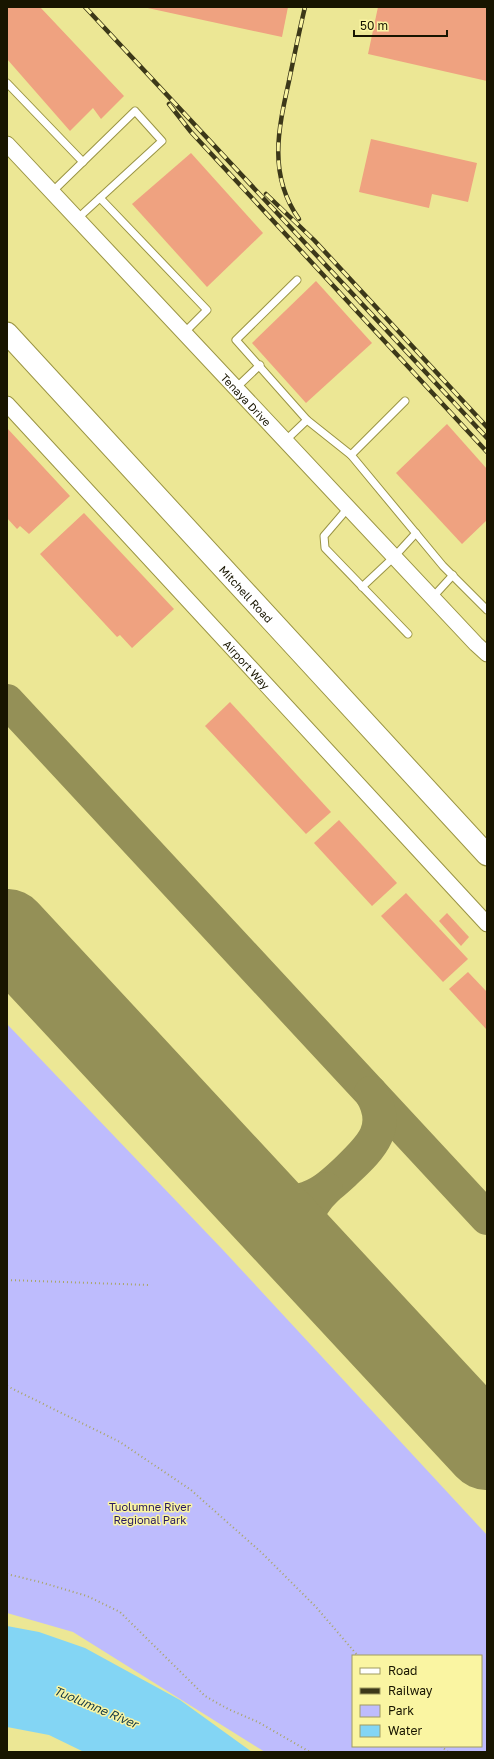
<svg xmlns="http://www.w3.org/2000/svg" width="494" height="1759" viewBox="0 0 494 1759" font-family="'Golos Text',sans-serif">
	<style>
		.green { fill: #bebcfd; fill-rule: evenodd }
		.water { fill: #83d5f4 }
		.lines { fill: none; stroke-linecap: round; stroke-linejoin: round }
		.taxiway { stroke: #949057; stroke-width: 34 }
		.runway { stroke: #949057; stroke-width: 84 }
		.building { fill: #efa280 }
		.service-casing { stroke: #9a9444; stroke-width: 9 }
		.minor-casing { stroke: #9a9444; stroke-width: 17 }
		.secondary-casing { stroke: #9a9444; stroke-width: 23 }
		.path { stroke: #a9a566; stroke-width: 2; stroke-dasharray: 1 3; stroke-linecap: butt }
		.service { stroke: #fff; stroke-width: 7 }
		.minor { stroke: #fff; stroke-width: 15 }
		.secondary { stroke: #fff; stroke-width: 21 }
		.rail-casing { stroke: #3c3819; stroke-width: 4.5 }
		.rail { stroke: #faf5a2; stroke-width: 3; stroke-dasharray: 9; stroke-linecap: butt }
		.labels { text-anchor: middle; dominant-baseline: central; stroke-width: 3; stroke-linejoin: round; paint-order: stroke }
		.street-label { font-size: 11px; fill: #181500; stroke: #faf5a2 }
		.park-label { font-size: 11px; fill: #271860; stroke: #faf5a2 }
		.water-label { font-size: 12px; font-style: italic; fill: #113745; stroke: #faf5a2 }
	</style>
	<rect width="100%" height="100%" fill="#ece795"/>
	<path class="green" d="M7 1024 223 1250 487 1535V1752H265L73 1632 7 1613ZM353 1656H481V1746H353Z"/>
	<polygon class="water" points="7,1626 39,1632 85,1648 180,1700 252,1752 84,1752 49,1735 7,1727"/>
	<g class="lines">
		<g class="taxiway">
			<polyline points="7,701 487,1218"/>
			<path d="M243 1185C260 1197 280 1204 301 1200 319 1196 331 1185 344 1173 369 1149 393 1129 371 1093"/>
			<path d="M315 1263C298 1237 304 1209 326 1189"/>
		</g>
		<polyline class="runway" points="7,931 487,1448"/>
	</g>
	<g class="building">
		<polygon points="7,7 40,7 124,96 101,119 93,108 70,131 7,59"/>
		<polygon points="143,7 288,7 282,37"/>
		<polygon points="378,7 487,7 487,81 368,54"/>
		<polygon points="371,139 477,163 468,202 432,194 429,208 359,192"/>
		<polygon points="191,153 263,233 207,287 132,204"/>
		<polygon points="316,281 372,343 306,403 252,343"/>
		<polygon points="447,424 487,469 487,520 462,544 396,473"/>
		<polygon points="7,428 70,496 29,534 20,526 17,529 7,518"/>
		<polygon points="84,513 174,609 132,648 120,635 117,637 40,554"/>
		<polygon points="230,702 331,812 306,834 205,726"/>
		<polygon points="339,820 397,883 372,906 314,843"/>
		<polygon points="406,893 468,959 443,982 381,916"/>
		<polygon points="447,913 469,937 461,946 439,921"/>
		<polygon points="468,972 487,992 487,1030 449,989"/>
	</g>
	<g class="lines">
		<defs>
			<g id="service">
				<polyline points="7,83 83,162"/>
				<polyline points="52,192 135,111 162,141 77,219"/>
				<polyline points="100,198 207,310 184,333"/>
				<polyline points="297,280 236,340 307,420"/>
				<polyline points="236,388 260,365"/>
				<polyline points="285,441 307,420 351,455 405,401"/>
				<polyline points="351,455 443,566 487,610"/>
				<polyline points="348,508 324,536 325,548 408,634"/>
				<polyline points="362,587 394,557 416,533"/>
				<polyline points="432,598 453,575"/>
			</g>
			<g id="minor">
				<path id="s1" d="M7 144 476 644 487 654"/>
				<path id="s2" d="M7 404 487 924"/>
			</g>
			<g id="secondary">
				<path id="s3" d="M7 333 487 855"/>
			</g>
		</defs>
		<use href="#service" class="service-casing"/>
		<use href="#minor" class="minor-casing"/>
		<use href="#secondary" class="secondary-casing"/>
		<g class="path">
			<polyline points="7,1280 149,1285"/>
			<polyline points="7,1386 120,1442 191,1490 262,1553 316,1607 358,1656"/>
			<polyline points="7,1574 40,1582 87,1596 120,1612 205,1696 228,1709 258,1722 310,1752"/>
			<polyline points="441,1746 448,1752"/>
		</g>
		<use href="#service" class="service"/>
		<use href="#minor" class="minor"/>
		<use href="#secondary" class="secondary"/>
		<defs>
			<g id="rail">
				<polyline points="85,7 487,438"/>
				<polyline points="169,104 191,132 487,452"/>
				<polyline points="266,194 314,240 487,427"/>
				<path d="M299 219C268 175 278 130 289 81 294 57 299 32 305 7"/>
			</g>
		</defs>
		<use href="#rail" class="rail-casing"/>
		<use href="#rail" class="rail"/>
	</g>
	<g class="labels">
		<g class="street-label">
			<text stroke="none"><textPath href="#s1" startOffset="350">Tenaya Drive</textPath></text>
			<text stroke="none"><textPath href="#s3" startOffset="354">Mitchell Road</textPath></text>
			<text stroke="none"><textPath href="#s2" startOffset="354">Airport Way</textPath></text>
		</g>
		<g class="park-label">
			<text x="150" y="1506">Tuolumne River<tspan x="150" dy="13">Regional Park</tspan></text>
		</g>
		<g class="water-label">
			<text transform="translate(96 1707) rotate(23)">Tuolumne River</text>
		</g>
	</g>
	<rect width="494" height="1759" fill="none" stroke="#181500" stroke-width="16"/>
	<rect x="352" y="1655" width="130" height="92" fill="#faf5a2" stroke="#a09b61"/>
	<rect x="360" y="1668" width="20" height="6" fill="#ffffff" stroke="#a09b61"/>
	<text x="388" y="1675" font-size="12" fill="#181500">Road</text>
	<rect x="360" y="1688" width="20" height="6" fill="#3c3819" stroke="#a09b61"/>
	<text x="388" y="1695" font-size="12" fill="#181500">Railway</text>
	<rect x="360" y="1705" width="20" height="12" fill="#bebcfd" stroke="#a09b61"/>
	<text x="388" y="1715" font-size="12" fill="#181500">Park</text>
	<rect x="360" y="1725" width="20" height="12" fill="#83d5f4" stroke="#a09b61"/>
	<text x="388" y="1735" font-size="12" fill="#181500">Water</text>
	<path d="M354 30v6h93v-6" fill="none" stroke="#181500" stroke-width="2"/>
	<text x="360" y="30" font-size="12" fill="#181500" stroke="#faf5a2" stroke-width="3" paint-order="stroke">50 m</text>
</svg>
